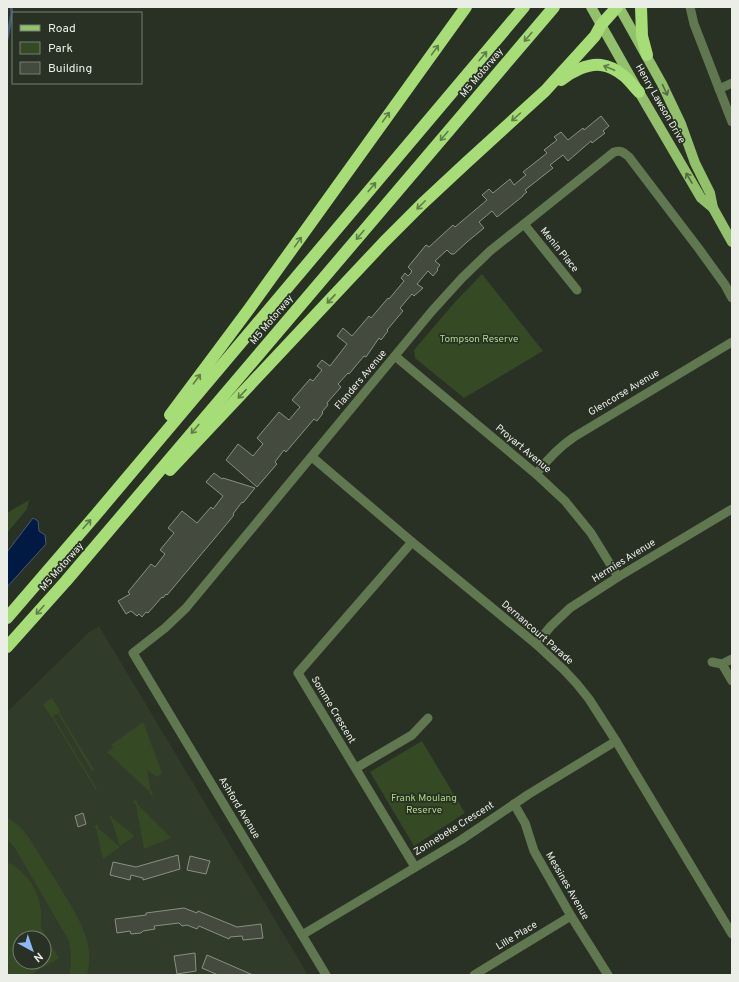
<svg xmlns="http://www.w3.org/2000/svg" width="739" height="982" viewBox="0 0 739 982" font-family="Overpass,sans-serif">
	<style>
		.built { fill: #313b2a; fill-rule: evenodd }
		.green { fill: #364925; fill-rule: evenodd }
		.water { fill: #011a44; stroke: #475a75 }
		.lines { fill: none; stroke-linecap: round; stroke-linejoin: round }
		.stream { stroke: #475a75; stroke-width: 3 }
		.building { fill: #444b3e; stroke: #889083 }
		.minor { stroke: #61774f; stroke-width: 9 }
		.primary { stroke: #92c06b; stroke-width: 10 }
		.motorway { stroke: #a6dd76; stroke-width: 12 }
		.oneway { stroke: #617e49 }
		.oneway2 { stroke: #536a40 }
		.labels { text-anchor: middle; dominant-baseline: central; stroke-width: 3.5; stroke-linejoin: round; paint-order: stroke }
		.street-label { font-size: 10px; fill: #eaeee7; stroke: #293024 }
		.park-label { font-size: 10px; fill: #acd889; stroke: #293024 }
	</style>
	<rect width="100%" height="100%" fill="#293024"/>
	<path class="built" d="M99 626 308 975H7V712L88 633ZM20 938H44V962H20Z"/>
	<g class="green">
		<polygon points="482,274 543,351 464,398 415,358 414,350 455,302"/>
		<polygon points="29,500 27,509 7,533 7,513"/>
		<polygon points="52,698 60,711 59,712 94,770 92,771 58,713 53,716 97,789 96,790 52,717 51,717 43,704"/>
		<polygon points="143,722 162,773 157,777 147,770 151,791 153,793 152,795 150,795 150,792 107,752 114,747 111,745"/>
		<polygon points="422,741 465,813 414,846 370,772"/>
		<polygon points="135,800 137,801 137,804 171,838 144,849 136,805 133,802 133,801"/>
		<polygon points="110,816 112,816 112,818 135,836 120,846 111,819 109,818"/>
		<path d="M7 817 20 827 30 839C40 856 51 873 61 889 77 916 96 942 87 975H69C72 963 71 952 69 941L15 848 7 839Z"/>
		<polygon points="96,825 98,825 98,828 120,847 103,859 96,828 94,827"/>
		<path d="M7 862C26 871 39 890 41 911 42 916 40 921 41 926 41 931 56 953 59 958L30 975H7ZM20 938H44V962H20Z"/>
	</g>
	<polygon class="water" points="33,518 38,521 39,531 45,535 46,544 7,587 7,552"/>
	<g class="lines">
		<polyline class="stream" points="7,39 12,13 11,7"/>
	</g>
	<g class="building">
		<polygon points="601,116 609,126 603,131 605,133 592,143 591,141 568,161 563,155 550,165 553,168 525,190 527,192 523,195 523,196 497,217 492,211 479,222 484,228 467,242 454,254 451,254 447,250 435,261 440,265 437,269 438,270 433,276 428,271 417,284 423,288 414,296 412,294 400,308 403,311 387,330 388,331 381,340 379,338 366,357 364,356 349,374 348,373 338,384 341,387 327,403 328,405 322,412 323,413 317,421 314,419 286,452 284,450 275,462 277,464 257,487 226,460 238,444 253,456 263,444 257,438 279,412 289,420 300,407 292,400 310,379 313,381 322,370 317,366 322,360 330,366 347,344 337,336 343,328 352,336 369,316 371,318 388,298 389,299 404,281 401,278 405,273 408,276 411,273 411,272 412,271 408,267 426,245 429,247 453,225 455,227 487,200 482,195 489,189 493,193 510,179 514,185 526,175 523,172 547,153 544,150 557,140 554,137 561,132 568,140 583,128 584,130"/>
		<polygon points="214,473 222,479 223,478 255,488 243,503 242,502 233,514 234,515 225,526 167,595 166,594 163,598 162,597 148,613 146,612 142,617 139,614 137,616 131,611 126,614 118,601 130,594 128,592 151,564 155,567 165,554 160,550 174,533 168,528 182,511 197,523 211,507 213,509 223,496 206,482"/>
		<polygon points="83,813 86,824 78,827 75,816"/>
		<polygon points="178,855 180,869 143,880 143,878 131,875 130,880 110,875 113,862 136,867"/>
		<polygon points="190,856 210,861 206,874 187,870"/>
		<polygon points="184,908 197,913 198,911 237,927 261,924 263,938 243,940 242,936 230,937 229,939 199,926 197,929 187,925 182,926 179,923 154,926 155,929 143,931 141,933 131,934 130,931 117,933 115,919 146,915 146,913"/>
		<polygon points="195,953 196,971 177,974 174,956"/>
		<polygon points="207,955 253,975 218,975 202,968"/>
	</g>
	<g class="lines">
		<g class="minor">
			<polyline points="690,7 694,24 732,122"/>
			<polyline points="719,89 732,83"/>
			<polyline points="524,224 577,290"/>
			<polyline points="395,356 536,474 565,501 591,533 618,577"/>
			<polyline points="312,457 412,542 536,644 564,670 577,684 589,699 616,741 732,934"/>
			<path d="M536 474C547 460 559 447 574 437L732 342"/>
			<polyline points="412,542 298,673 415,867"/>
			<polyline points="536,644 551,626 570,608 618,577 732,509"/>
			<polyline points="712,662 722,664 732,659"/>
			<polyline points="722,664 732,681"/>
			<polyline points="356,768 412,735 428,718"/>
			<polyline points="514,804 525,823 534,851 571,916 608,975"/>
			<polyline points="302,935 461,840 529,794 616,741"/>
			<path d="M326 975 133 653 165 628 186 608 432 311 462 278 490 251 524 224 614 152C621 150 623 152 629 157L699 249 725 285 732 298"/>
			<polyline points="474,975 571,916"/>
		</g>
		<g class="primary">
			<polyline points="591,7 639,92 701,198 713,208"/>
			<polyline points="619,7 662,84 681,124 695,163 710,193 713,208 732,242"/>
		</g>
		<g class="motorway">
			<polyline points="641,7 642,36 647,55"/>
			<path d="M561 80C571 72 588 63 601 65 609 66 618 71 624 76 629 80 634 87 639 92"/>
			<polyline points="170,415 249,309 466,7"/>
			<polyline points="170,470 384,242 422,204 466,163 545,91 595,36 601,25 617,7"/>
			<polyline points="7,618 99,511 524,7"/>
			<polyline points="7,647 66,581 554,7"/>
		</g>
	</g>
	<defs><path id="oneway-shaft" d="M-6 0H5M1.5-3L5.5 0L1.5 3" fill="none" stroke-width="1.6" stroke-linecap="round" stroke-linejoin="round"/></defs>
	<g class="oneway">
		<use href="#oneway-shaft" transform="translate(528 37) rotate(130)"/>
		<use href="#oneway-shaft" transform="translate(435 50) rotate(-54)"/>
		<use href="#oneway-shaft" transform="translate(483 56) rotate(-50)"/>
		<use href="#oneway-shaft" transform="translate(609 68) rotate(-157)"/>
		<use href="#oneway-shaft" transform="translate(386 117) rotate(-54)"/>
		<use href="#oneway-shaft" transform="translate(516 117) rotate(138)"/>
		<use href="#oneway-shaft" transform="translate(444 136) rotate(130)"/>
		<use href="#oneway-shaft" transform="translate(372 187) rotate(-50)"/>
		<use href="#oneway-shaft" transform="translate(421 205) rotate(135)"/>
		<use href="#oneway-shaft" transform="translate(360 235) rotate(130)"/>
		<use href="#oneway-shaft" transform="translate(298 242) rotate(-55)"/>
		<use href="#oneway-shaft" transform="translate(331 299) rotate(133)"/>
		<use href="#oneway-shaft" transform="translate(197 379) rotate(-53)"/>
		<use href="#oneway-shaft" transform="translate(242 394) rotate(133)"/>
		<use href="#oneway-shaft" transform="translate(195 429) rotate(130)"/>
		<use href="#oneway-shaft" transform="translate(87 524) rotate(-49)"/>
		<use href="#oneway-shaft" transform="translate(40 610) rotate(132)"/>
	</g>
	<g class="oneway2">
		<use href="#oneway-shaft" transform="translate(665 90) rotate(65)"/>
		<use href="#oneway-shaft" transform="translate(689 178) rotate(-121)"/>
	</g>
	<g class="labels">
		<g class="street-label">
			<text transform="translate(482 73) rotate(-50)">M5 Motorway</text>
			<text transform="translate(660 104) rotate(60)">Henry Lawson Drive</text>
			<text transform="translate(559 250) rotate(51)">Menin Place</text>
			<text transform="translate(272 320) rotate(-50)">M5 Motorway</text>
			<text transform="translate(361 380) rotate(-50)">Flanders Avenue</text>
			<text transform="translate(624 393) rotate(-31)">Glencorse Avenue</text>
			<text transform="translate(523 449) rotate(40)">Proyart Avenue</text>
			<text transform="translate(624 561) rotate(-32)">Hermies Avenue</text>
			<text transform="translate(62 567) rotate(-49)">M5 Motorway</text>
			<text transform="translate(537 633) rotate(41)">Dernancourt Parade</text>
			<text transform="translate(333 710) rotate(59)">Somme Crescent</text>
			<text transform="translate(239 808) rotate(59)">Ashford Avenue</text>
			<text transform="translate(454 829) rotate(-32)">Zonnebeke Crescent</text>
			<text transform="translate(567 886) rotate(60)">Messines Avenue</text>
			<text transform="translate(517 936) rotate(-31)">Lille Place</text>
		</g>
		<g class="park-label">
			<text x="479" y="339">Tompson Reserve</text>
			<text x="424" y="798">Frank Moulang<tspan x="424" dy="12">Reserve</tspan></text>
		</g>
	</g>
	<rect width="739" height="982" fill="none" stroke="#eaeee7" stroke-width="16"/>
	<rect x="12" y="12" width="130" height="72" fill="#293024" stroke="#767c72"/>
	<rect x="20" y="25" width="20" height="6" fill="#92c06b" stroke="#767c72"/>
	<text x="48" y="32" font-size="12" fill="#eaeee7">Road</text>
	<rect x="20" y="42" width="20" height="12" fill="#364925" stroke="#767c72"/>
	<text x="48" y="52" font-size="12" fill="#eaeee7">Park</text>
	<rect x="20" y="62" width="20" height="12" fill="#444b3e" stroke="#767c72"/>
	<text x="48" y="72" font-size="12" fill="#eaeee7">Building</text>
	<g transform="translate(32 950) rotate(140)"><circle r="19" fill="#293024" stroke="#767c72"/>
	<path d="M0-3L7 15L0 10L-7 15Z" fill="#8db9fc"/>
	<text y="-6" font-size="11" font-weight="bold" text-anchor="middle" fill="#eaeee7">N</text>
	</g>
</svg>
